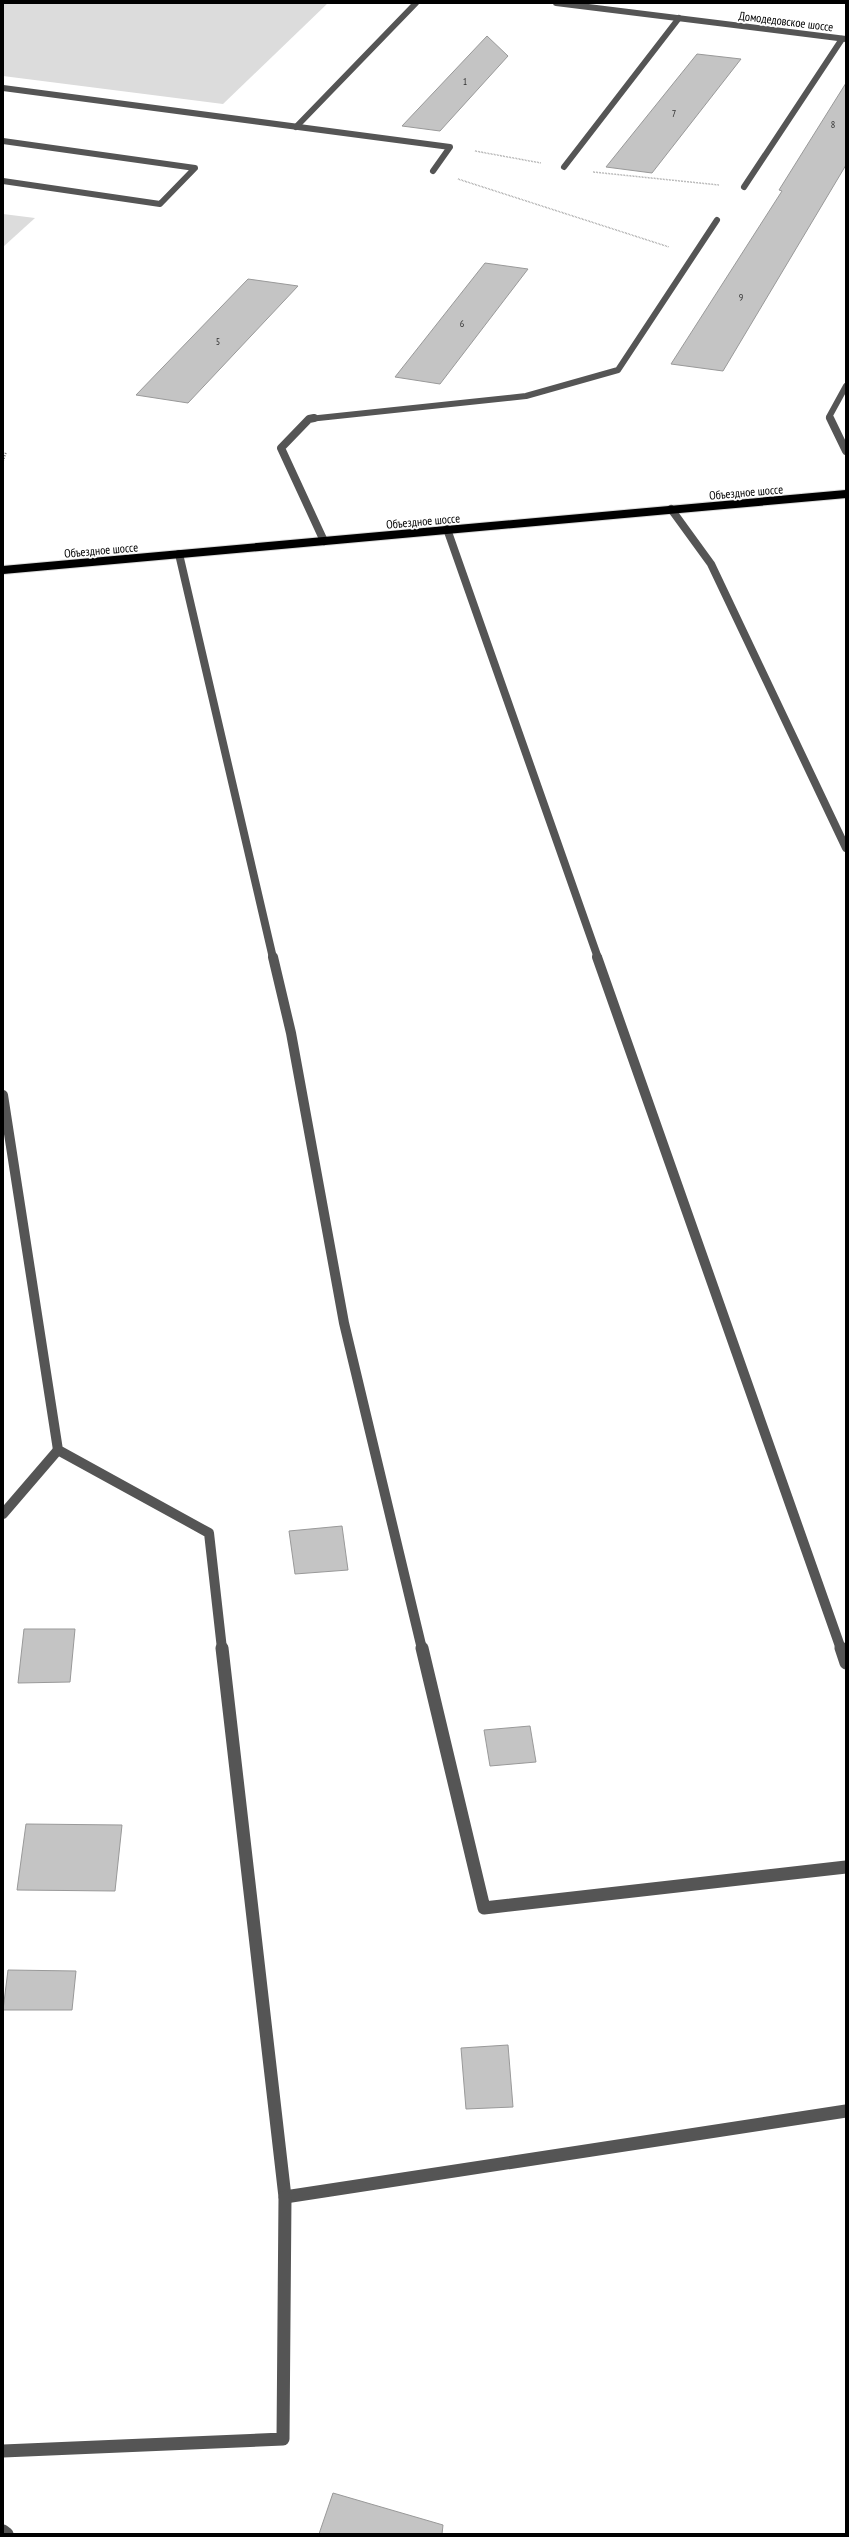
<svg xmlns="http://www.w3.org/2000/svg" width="849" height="2537" viewBox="0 0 849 2537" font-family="'PT Sans Narrow',sans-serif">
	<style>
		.green { fill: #dcdcdc }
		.building { fill: #c4c4c4; stroke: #999 }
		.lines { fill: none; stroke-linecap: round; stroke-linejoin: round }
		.major-casing { stroke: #dbdbdb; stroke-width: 10 }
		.path-far1 { stroke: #777; stroke-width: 1.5; stroke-dasharray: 0.5 1; stroke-linecap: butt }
		.path { stroke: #777; stroke-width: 2; stroke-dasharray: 1 1.5; stroke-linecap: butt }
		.minor-far3 { stroke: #555; stroke-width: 6 }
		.minor-far2 { stroke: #555; stroke-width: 8 }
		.minor-far1 { stroke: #555; stroke-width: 10 }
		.minor { stroke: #555; stroke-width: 13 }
		.major { stroke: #000; stroke-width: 8 }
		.labels { text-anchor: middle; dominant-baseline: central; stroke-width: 3.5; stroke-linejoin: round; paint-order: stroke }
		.far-number-label { font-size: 10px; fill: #313131 }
		.far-street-label { font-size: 12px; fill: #000; stroke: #fff }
	</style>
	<rect width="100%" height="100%" fill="#fff"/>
	<g class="green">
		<polygon points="3,3 328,3 223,104 3,76"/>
		<polygon points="3,214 35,218 3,247"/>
	</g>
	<g class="building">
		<polygon points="487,36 508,56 440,131 402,126"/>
		<polygon points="697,54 741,59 652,173 606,167"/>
		<polygon points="846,83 846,165 723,371 671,364 782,191 779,190"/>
		<polygon points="485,263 528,269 440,384 395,377"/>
		<polygon points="248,279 298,286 188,403 136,395"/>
		<polygon points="342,1526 348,1570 295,1574 289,1531"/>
		<polygon points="24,1629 75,1629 70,1682 18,1683"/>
		<polygon points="530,1726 536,1762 490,1766 484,1730"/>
		<polygon points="26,1824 122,1825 115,1891 17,1890"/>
		<polygon points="8,1970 76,1971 72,2010 3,2010"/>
		<polygon points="508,2045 513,2107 466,2109 461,2048"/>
		<polygon points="333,2493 443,2525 442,2534 319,2534"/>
	</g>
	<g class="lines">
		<defs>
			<polyline id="major" points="3,570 846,494"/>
		</defs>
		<use href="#major" class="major-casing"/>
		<g class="path-far1">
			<polyline points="475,151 541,163"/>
			<polyline points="593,172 719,185"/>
			<polyline points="458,179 669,247"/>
		</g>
		<polyline class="path" points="3,461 6,452"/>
		<g class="minor-far3">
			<polyline points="556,3 846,39"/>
			<polyline points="3,88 450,147 433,171"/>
			<polyline points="296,127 416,3"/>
			<polyline points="3,141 195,168 160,204 3,181"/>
			<polyline points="564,167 679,18"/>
			<polyline points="744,187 842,39"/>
			<polyline points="309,419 526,396 618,370 717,220"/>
			<polyline points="830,419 829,417 846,386"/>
		</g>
		<g class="minor-far2">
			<polyline points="314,418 309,419 281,448 324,541"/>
			<polyline points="830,418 846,451"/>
			<polyline points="671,509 711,564 846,848"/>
			<polyline points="447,529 598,958"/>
			<polyline points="179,554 273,958"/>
		</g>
		<g class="minor-far1">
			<polyline points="273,957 291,1033 344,1323 422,1649"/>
			<polyline points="597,957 841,1649"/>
			<polyline points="3,1095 58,1450 209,1533 222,1649"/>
			<polyline points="3,1514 58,1450"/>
		</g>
		<g class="minor">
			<polyline points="222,1648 285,2197 846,2111"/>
			<polyline points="422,1648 484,1908 846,1867"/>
			<polyline points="841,1648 846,1663"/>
			<polyline points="3,2451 283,2439 285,2197"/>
			<polyline points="3,2531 7,2534"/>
		</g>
		<use href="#major" class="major"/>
	</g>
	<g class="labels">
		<g class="far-number-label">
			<text x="465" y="81">1</text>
			<text x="674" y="113">7</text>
			<text x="833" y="124">8</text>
			<text x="741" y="297">9</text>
			<text x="462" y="323">6</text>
			<text x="218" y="341">5</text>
		</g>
		<g class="far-street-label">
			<text transform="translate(786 21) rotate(7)">Домодедовское шоссе</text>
			<text transform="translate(746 492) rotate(-5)">Объездное шоссе</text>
			<text transform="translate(423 521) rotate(-5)">Объездное шоссе</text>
			<text transform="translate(101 550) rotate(-5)">Объездное шоссе</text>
		</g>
	</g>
	<rect width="849" height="2537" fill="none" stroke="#000000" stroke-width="8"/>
</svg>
